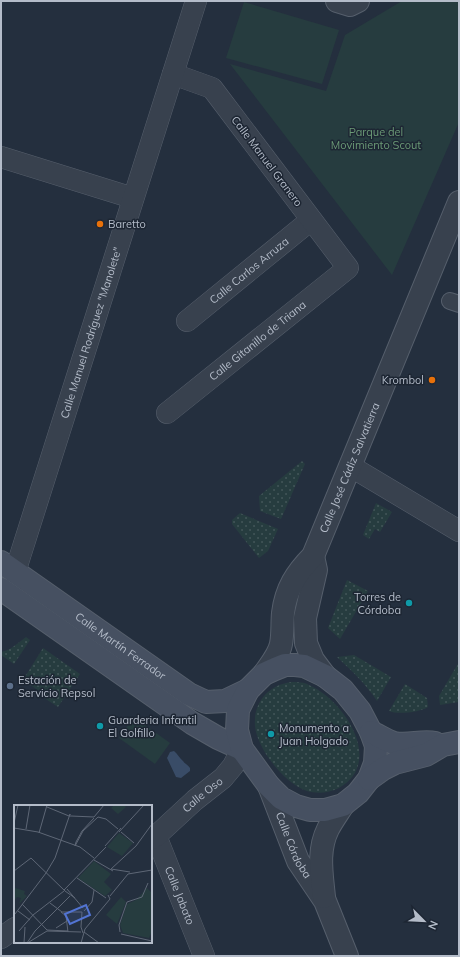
<svg xmlns="http://www.w3.org/2000/svg" width="460" height="957" viewBox="0 0 460 957" font-family="Mulish,sans-serif">
	<style>
		.park { fill: #263c3f }
		.garden { fill: url(#garden-dots) }
		.water { fill: #394c67 }
		.lines { fill: none; stroke-linecap: round; stroke-linejoin: round }
		.pedestrian-casing { stroke: #565f6c; stroke-width: 18 }
		.minor-casing { stroke: #565f6c; stroke-width: 22 }
		.tertiary-casing { stroke: #565f6c; stroke-width: 24 }
		.secondary-casing { stroke: #565f6c; stroke-width: 24 }
		.pedestrian { stroke: #38414e; stroke-width: 16 }
		.minor { stroke: #38414e; stroke-width: 21 }
		.tertiary { stroke: #38414e; stroke-width: 22 }
		.secondary { stroke: #465061; stroke-width: 22 }
		.food-dot { fill: #e8710a; stroke: #1d2633; stroke-width: 1.5 }
		.culture-dot { fill: #0f9aa8; stroke: #1d2633; stroke-width: 1.5 }
		.service-dot { fill: #5c6f8a; stroke: #1d2633; stroke-width: 1.5 }
		.labels { text-anchor: middle; dominant-baseline: central; stroke-width: 3; stroke-linejoin: round; paint-order: stroke }
		.park-label { font-size: 11px; fill: #6b9a76; stroke: #1d2633 }
		.street-label { font-size: 11px; fill: #b4bcc9; stroke: #1d2633 }
		.poi-label { font-size: 11px; fill: #b4bcc9; stroke: #1d2633; text-anchor: start }
		.inset-road { fill: none; stroke: #5e6776; stroke-width: 1 }
		.view { fill: #5274d3; fill-opacity: 0.15; stroke: #5274d3; stroke-width: 2 }
		.inset-edge { fill: none; stroke: #b4bcc9; stroke-width: 2 }
	</style>
	<defs>
		<pattern id="garden-dots" width="8" height="8" patternUnits="userSpaceOnUse"><rect width="8" height="8" fill="#263c3f"/><path d="M2 2h.1M6 6h.1" fill="none" stroke="#435659" stroke-width="1.8" stroke-linecap="round"/></pattern>
	</defs>
	<rect width="100%" height="100%" fill="#242f3e"/>
	<g class="park">
		<polygon points="402,1 459,1 459,122 392,275 230,64 326,91 345,35"/>
		<polygon points="244,2 339,30 322,84 226,58"/>
		<polygon points="134,717 170,743 155,764 119,738"/>
	</g>
	<g class="garden">
		<polygon points="302,461 305,464 281,519 260,511 259,496"/>
		<polygon points="376,503 392,512 380,532 375,529 369,539 363,535"/>
		<polygon points="240,513 278,529 268,551 259,558 232,524 232,520"/>
		<polygon points="347,580 368,591 340,639 328,628"/>
		<path d="M26 637 30 640 14 664 1 655V652C11 650 18 643 26 637Z"/>
		<polygon points="43,648 80,674 58,707 38,694 39,691 23,680"/>
		<path d="M354 655 391 677 377 701C365 683 353 672 337 657Z"/>
		<polygon points="459,662 459,702 440,705 439,696"/>
		<path d="M291 682C298 682 304 682 309 685 344 700 385 762 339 788 329 793 317 794 307 791 285 784 257 749 255 726 253 702 269 685 291 682Z"/>
		<path d="M405 684 427 698 428 707C421 712 397 715 389 711Z"/>
	</g>
	<path class="water" d="M174 751C178 754 179 758 183 761 185 764 188 765 190 768V771L181 778 176 777 168 760 167 758 170 752Z"/>
	<g class="lines">
		<defs>
			<polyline id="pedestrian" points="450,301 459,304"/>
			<g id="minor">
				<polyline points="1,157 133,198"/>
				<path id="s1" d="M187 321 311 220"/>
				<path id="s2" d="M167 413 348 268 212 88 173 74"/>
				<polyline points="350,466 459,531"/>
				<path id="s3" d="M15 572 196 1"/>
				<path id="s4" d="M156 836 204 956"/>
				<path id="s5" d="M151 839 156 836 195 800 223 778 233 766 242 749"/>
				<polyline points="1,938 15,928"/>
			</g>
			<g id="tertiary">
				<polyline points="337,1 350,5 358,1"/>
				<polyline points="313,556 316,570 305,618 306,643 313,660 325,676"/>
				<path id="s6" d="M264 674C270 665 279 655 281 644 283 634 282 623 283 613 286 589 296 573 313 556L459 202"/>
				<path id="s7" d="M269 786 298 861 325 901 347 956"/>
				<path d="M324 897C322 875 317 851 328 829 332 821 338 813 343 805"/>
			</g>
			<g id="secondary">
				<path id="s8" d="M1 562 189 694 206 702 225 701 248 690"/>
				<polyline points="1,589 192,723 218,738 242,749"/>
				<polygon points="285,665 295,665 304,666 325,676 343,690 360,711 371,732 376,746 375,763 369,779 358,793 343,805 325,810 310,810 296,806 281,798 269,786 242,749 237,730 238,710 248,690 264,674 275,669"/>
				<path d="M371 732C378 735 387 741 394 743 408 746 422 740 435 743"/>
				<polyline points="369,779 383,769 395,763 426,755 443,745 459,742"/>
			</g>
		</defs>
		<use href="#pedestrian" class="pedestrian-casing"/>
		<use href="#minor" class="minor-casing"/>
		<use href="#tertiary" class="tertiary-casing"/>
		<use href="#secondary" class="secondary-casing"/>
		<use href="#pedestrian" class="pedestrian"/>
		<use href="#minor" class="minor"/>
		<use href="#tertiary" class="tertiary"/>
		<use href="#secondary" class="secondary"/>
	</g>
	<g class="food-dot">
		<circle cx="100" cy="224" r="4"/>
		<circle cx="432" cy="380" r="4"/>
	</g>
	<g class="culture-dot">
		<circle cx="409" cy="603" r="4"/>
		<circle cx="100" cy="726" r="4"/>
		<circle cx="271" cy="734" r="4"/>
	</g>
	<circle class="service-dot" cx="10" cy="686" r="4"/>
	<g class="labels">
		<g class="park-label">
			<text x="376" y="132">Parque del<tspan x="376" dy="13">Movimiento Scout</tspan></text>
		</g>
		<g class="street-label">
			<text transform="translate(267 161) rotate(53)">Calle Manuel Granero</text>
			<text stroke="none"><textPath href="#s1" startOffset="80">Calle Carlos Arruza</textPath></text>
			<text stroke="none"><textPath href="#s3" startOffset="251">Calle Manuel Rodríguez "Manolete"</textPath></text>
			<text stroke="none"><textPath href="#s2" startOffset="116">Calle Gitanillo de Triana</textPath></text>
			<text stroke="none"><textPath href="#s6" startOffset="227">Calle José Cádiz Salvatierra</textPath></text>
			<text stroke="none"><textPath href="#s8" startOffset="146">Calle Martín Ferrador</textPath></text>
			<text stroke="none"><textPath href="#s5" startOffset="68">Calle Oso</textPath></text>
			<text stroke="none"><textPath href="#s7" startOffset="64">Calle Córdoba</textPath></text>
			<text stroke="none"><textPath href="#s4" startOffset="64">Calle Jabato</textPath></text>
		</g>
		<g class="poi-label">
			<text x="108" y="224">Baretto</text>
			<text x="424" y="380" text-anchor="end">Krombol</text>
			<text x="401" y="597" text-anchor="end">Torres de<tspan x="401" dy="13">Córdoba</tspan></text>
			<text x="18" y="680">Estación de<tspan x="18" dy="13">Servicio Repsol</tspan></text>
			<text x="108" y="720">Guarderia Infantil<tspan x="108" dy="13">El Golfillo</tspan></text>
			<text x="279" y="728">Monumento a<tspan x="279" dy="13">Juan Holgado</tspan></text>
		</g>
	</g>
	<g transform="translate(14 805)">
		<rect width="138" height="138" fill="#242f3e"/>
		<path d="M107 92 112 97 103 119 92 110Z" fill="#263c3f"/>
		<path d="M100 0H110L112 2 104 9 97 3ZM105 28 119 38 108 51 93 42ZM80 56 97 69 90 77 98 85 91 91 64 73ZM1 83 11 86 10 89 13 91 5 99 7 93 3 92 0 96ZM133 83 138 88V126L135 133 109 128 106 120 113 99 122 95Z" fill="#263c3f"/>
		<path class="inset-road" d="M33 2 55 11M57 11 80 12M80 12 90 0M84 12 92 14 104 24M80 13 68 26 62 37 61 41 69 26 84 12M0 18 4 0M0 23 24 27 66 42 80 53M12 24 16 0M105 27 130 0M107 27 120 38M25 28 33 0M91 41 107 23M80 55 99 66M97 64 122 41 138 19M97 64 116 67M0 66 17 53 51 86M32 68 41 53 56 9V12M63 73 92 93M53 84 69 103M50 85 92 42M51 86 61 93M96 91 114 69 138 65M36 98 48 107H68M8 99 33 125 54 126M4 106 16 115M70 106 78 97 80 85M47 107 52 111 54 127M68 107 67 122 69 128M1 109 32 68M42 123 53 116M5 126 19 110 50 86M70 127 85 138M106 127 105 120 113 97 128 92 134 78M107 129 138 136M15 137 33 126 67 127M10 138 11 122M13 138 21 126 56 91M67 138 71 124 96 94 94 90"/>
		<path class="view" d="M72 100 76 110 56 119 51 109Z"/>
		<rect width="138" height="138" class="inset-edge"/>
	</g>
	<rect width="460" height="957" fill="none" stroke="#b4bcc9" stroke-width="4"/>
	<g transform="translate(424 921) rotate(114)" stroke="#1d2633" stroke-width="3" paint-order="stroke">
	<path d="M0-3L7 15L0 10L-7 15Z" fill="#b4bcc9"/>
	<text y="-6" font-size="11" font-weight="bold" text-anchor="middle" fill="#b4bcc9">N</text>
	</g>
</svg>
